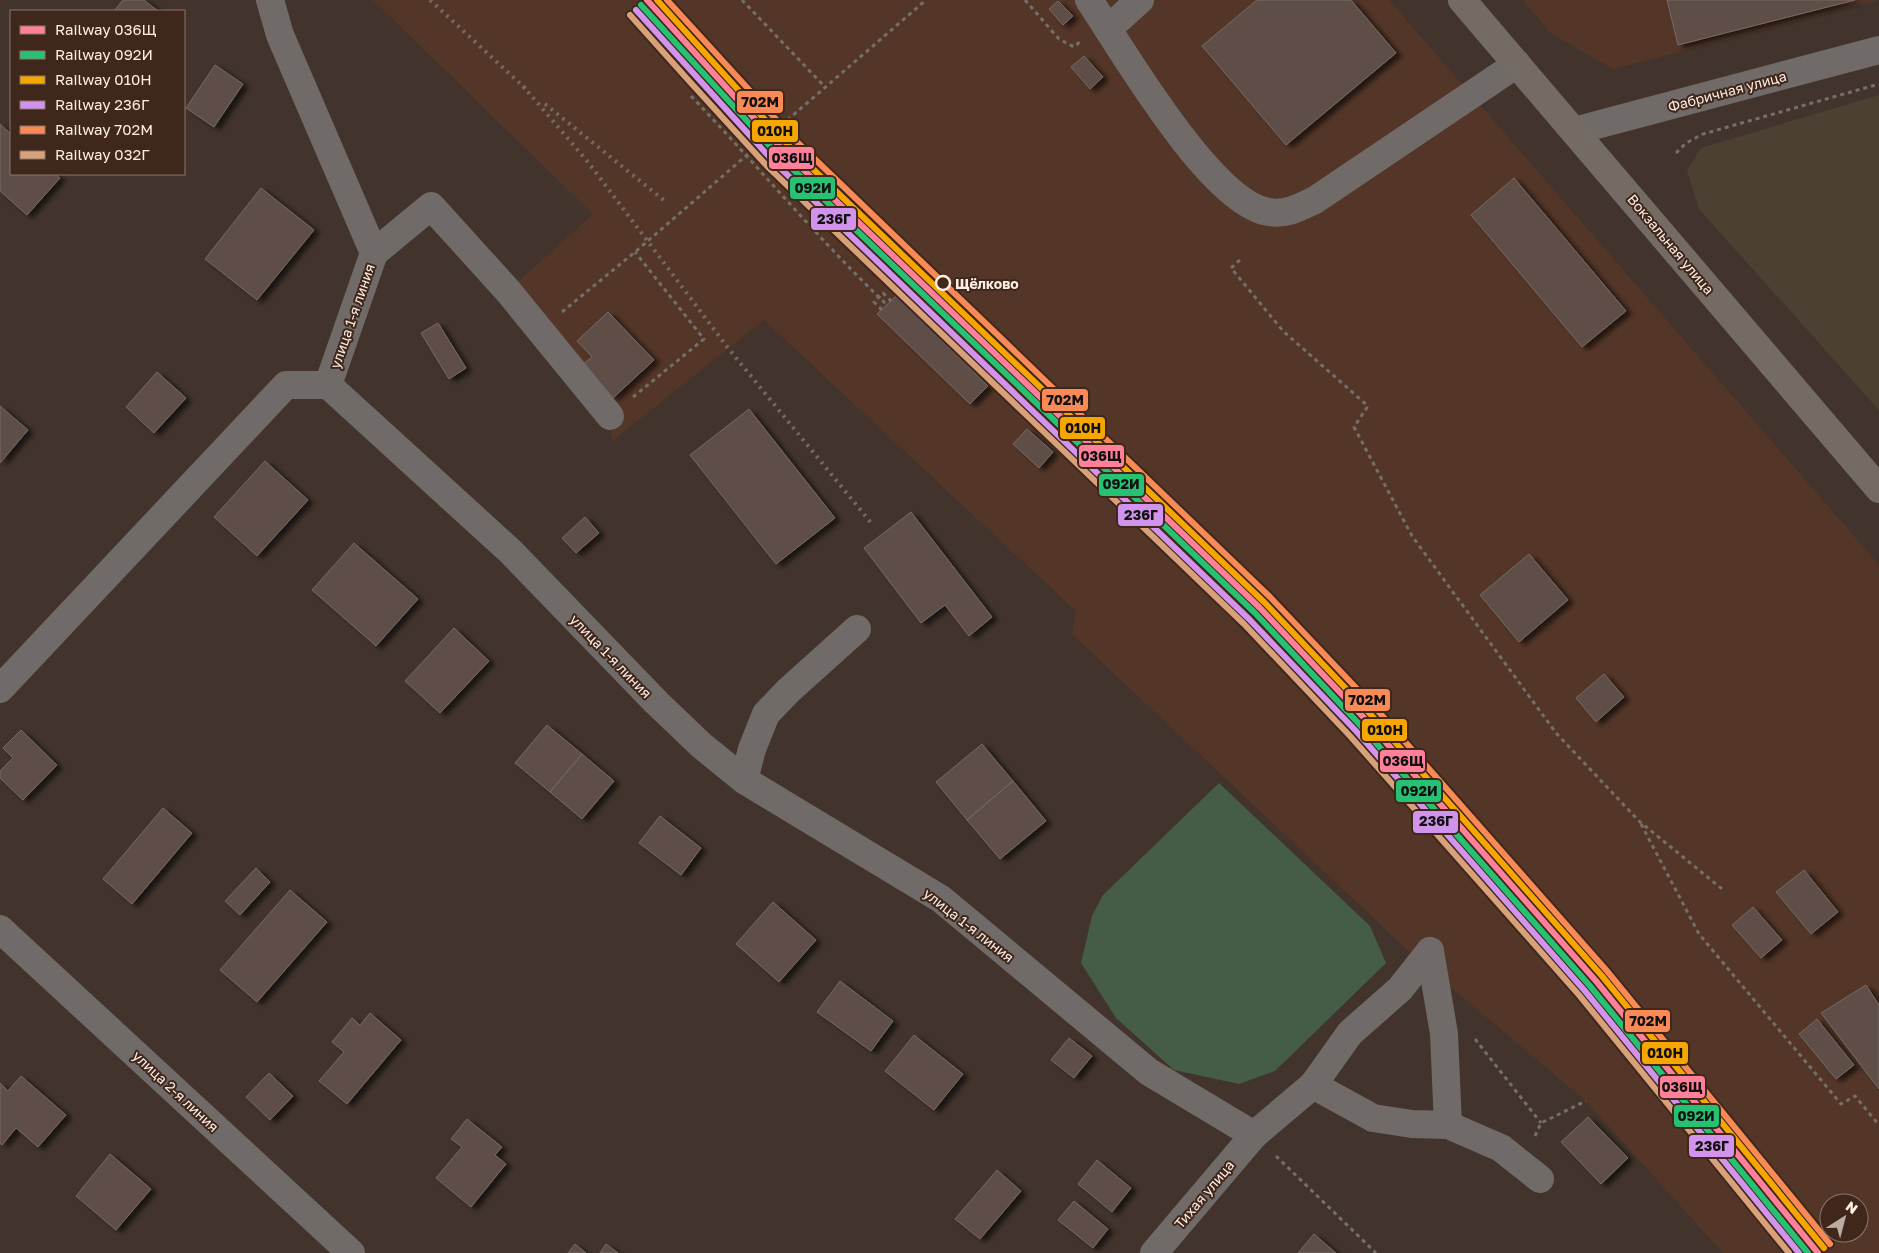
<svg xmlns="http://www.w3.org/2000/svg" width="1879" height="1253" viewBox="0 0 1879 1253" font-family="'Golos Text',sans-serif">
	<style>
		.built { fill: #543628; fill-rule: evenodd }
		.education { fill: #4c4032 }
		.green { fill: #455c47 }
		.building { fill: #5f4e46; stroke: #766a64; filter: url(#shadow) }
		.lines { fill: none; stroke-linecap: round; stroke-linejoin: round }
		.path { stroke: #756f6a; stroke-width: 3; stroke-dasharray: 4 4; stroke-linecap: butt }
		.minor { stroke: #706b68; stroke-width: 28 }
		.major { stroke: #736b64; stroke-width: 28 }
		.rail { stroke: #736a63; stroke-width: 4; stroke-dasharray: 2.5 5; stroke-linecap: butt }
		.rail-1-casing { stroke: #3f271b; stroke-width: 10 }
		.rail-2-casing { stroke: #3f271b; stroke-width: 10 }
		.rail-3-casing { stroke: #3f271b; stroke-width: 10 }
		.rail-4-casing { stroke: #3f271b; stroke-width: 10 }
		.rail-5-casing { stroke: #3f271b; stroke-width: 10 }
		.rail-6-casing { stroke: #3f271b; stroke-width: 10 }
		.rail-1 { stroke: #ff8098; stroke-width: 6 }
		.rail-2 { stroke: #26c172; stroke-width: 6 }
		.rail-3 { stroke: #f7a600; stroke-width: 6 }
		.rail-4 { stroke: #d193ec; stroke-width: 6 }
		.rail-5 { stroke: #f98a56; stroke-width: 6 }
		.rail-6 { stroke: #d9a179; stroke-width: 6 }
		.stop-dot { fill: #3f271b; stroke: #feede5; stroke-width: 2.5 }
		.labels { text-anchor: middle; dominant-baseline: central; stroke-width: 4; stroke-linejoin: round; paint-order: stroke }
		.street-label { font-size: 14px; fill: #feede5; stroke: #3f271b }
		.stop-label { font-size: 14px; font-weight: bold; fill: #feede5; stroke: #3f271b; text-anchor: start }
		.line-badge { stroke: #3f271b; stroke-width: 2 }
		.pale-badge-label { font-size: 14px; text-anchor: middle; font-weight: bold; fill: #111 }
	</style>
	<defs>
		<filter id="shadow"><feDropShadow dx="5.5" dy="3" stdDeviation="2.5" flood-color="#0009"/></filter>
	</defs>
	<rect width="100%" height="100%" fill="#42342c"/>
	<g class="built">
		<path d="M373 0H1389L1879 565V1253H1723L1586 1101 1416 958 1072 634 1076 611 764 320 612 441 610 416 508 291 593 214ZM1829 1203H1859V1233H1829Z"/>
		<polygon points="1523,0 1879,0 1613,69 1549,32"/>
	</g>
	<polygon class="education" points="1879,95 1879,410 1699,209 1687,170 1701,148"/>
	<polygon class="green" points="1219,783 1370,926 1386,963 1275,1071 1239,1084 1174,1070 1116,1018 1081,963 1092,916 1103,895"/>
	<g class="building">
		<polygon points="123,0 144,0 158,11 114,11"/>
		<polygon points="1257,0 1351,0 1396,53 1286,145 1202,46"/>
		<polygon points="1667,0 1855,0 1678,45"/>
		<polygon points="1058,1 1073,16 1063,25 1049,9"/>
		<polygon points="1084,56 1103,77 1090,89 1071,67"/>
		<polygon points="215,65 243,84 214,127 186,108"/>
		<polygon points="0,124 11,134 11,174 55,174 60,178 27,215 0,191"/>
		<polygon points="1514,178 1626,311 1582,347 1471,215"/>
		<polygon points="261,188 314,230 257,300 205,259"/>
		<polygon points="896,296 988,386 970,404 877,314"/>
		<polygon points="608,312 654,360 613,398 582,365 592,357 577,341"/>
		<polygon points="438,323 466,368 449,379 421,333"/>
		<polygon points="157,372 186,398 154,433 126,407"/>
		<polygon points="0,406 28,430 0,463"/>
		<polygon points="749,409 835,518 776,564 690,455"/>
		<polygon points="1027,429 1053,452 1039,468 1013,444"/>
		<polygon points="265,461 308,500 257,556 214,517"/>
		<polygon points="911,512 992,617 969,636 945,605 921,623 864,548"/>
		<polygon points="585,517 599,533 576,553 562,538"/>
		<polygon points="354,543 418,599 376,646 312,590"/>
		<polygon points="1529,554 1568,600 1519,642 1480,595"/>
		<polygon points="454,628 489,661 440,713 405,681"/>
		<polygon points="1604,674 1624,697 1596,722 1576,698"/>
		<polygon points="547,725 582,754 550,792 515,763"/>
		<polygon points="21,730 57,765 23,800 0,778 0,771 13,758 3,748"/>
		<polygon points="982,744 1013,781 967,820 936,782"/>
		<polygon points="582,754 614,781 582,819 550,792"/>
		<polygon points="1013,781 1046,821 1000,859 967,820"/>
		<polygon points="163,808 192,833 132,904 103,879"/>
		<polygon points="660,816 701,848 681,875 639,843"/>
		<polygon points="256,868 270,882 240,915 225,901"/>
		<polygon points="1804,870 1838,912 1811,934 1776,892"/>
		<polygon points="290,890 327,922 257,1002 220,970"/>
		<polygon points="773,902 816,940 779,982 736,944"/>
		<polygon points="1753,907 1782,940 1761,958 1732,925"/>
		<polygon points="840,981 893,1021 871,1051 817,1012"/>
		<polygon points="1866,985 1879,1005 1879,1089 1821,1013"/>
		<polygon points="370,1013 401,1040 347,1104 319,1081 344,1052 332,1042 352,1018 360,1025"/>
		<polygon points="1817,1019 1854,1065 1836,1079 1799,1034"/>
		<polygon points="914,1035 963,1074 934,1110 885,1071"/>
		<polygon points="1069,1038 1092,1056 1074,1078 1051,1060"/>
		<polygon points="269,1073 293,1096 270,1120 246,1097"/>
		<polygon points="21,1076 66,1115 38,1147 16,1128 2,1145 0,1143 0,1083 8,1091"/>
		<polygon points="1588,1117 1628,1158 1601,1184 1561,1142"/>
		<polygon points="467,1119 502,1147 495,1155 506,1164 471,1207 436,1178 462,1147 451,1139"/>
		<polygon points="110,1154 151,1189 116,1230 76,1196"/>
		<polygon points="1097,1160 1131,1188 1112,1212 1078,1184"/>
		<polygon points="997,1170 1021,1191 980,1239 955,1219"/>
		<polygon points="1074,1201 1108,1229 1093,1248 1058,1220"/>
		<polygon points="1314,1234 1336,1253 1298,1253"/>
		<polygon points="575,1244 586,1253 568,1253"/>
		<polygon points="606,1244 618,1253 600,1253"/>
	</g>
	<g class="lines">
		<g class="path">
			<polyline points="742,0 825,87"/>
			<polyline points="1025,0 1059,39 1074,47 1082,40"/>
			<path d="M691 96C757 165 818 239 887 305"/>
			<polyline points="1676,153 1686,143 1703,134 1879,84"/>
			<polyline points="1240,260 1231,268 1283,331 1368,406 1354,427 1412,536 1556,733 1639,821 1722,889"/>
			<polyline points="882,310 874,302 883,293 891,301"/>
			<polyline points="562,312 635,252 926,0"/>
			<polyline points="633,397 704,339 635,252"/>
			<polyline points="1641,824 1699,934 1841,1104 1855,1096 1879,1125"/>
			<polyline points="1475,1039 1541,1123"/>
			<polyline points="1535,1136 1541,1123 1586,1101"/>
			<polyline points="1276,1156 1376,1253"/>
		</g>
		<g class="minor">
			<polyline points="270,0 280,35 374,253 328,385"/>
			<path d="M1089 0C1122 49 1211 204 1269 212 1286 215 1301 207 1315 200L1517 64"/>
			<polyline points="1108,29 1140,0"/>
			<polyline points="1574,131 1879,50"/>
			<polyline points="374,253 431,206 508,291 610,416"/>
			<polyline points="328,385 511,552 656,702 701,745 744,780 941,899 1149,1072 1254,1135"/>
			<polyline points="0,689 286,385 328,385"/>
			<polyline points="744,780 752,749 766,714 788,691 857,629"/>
			<polyline points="0,929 351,1253"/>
			<polyline points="1430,951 1444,1034 1448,1125"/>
			<polyline points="1313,1085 1373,1118 1412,1124 1448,1125 1501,1148 1540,1179"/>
			<polyline points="1154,1253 1254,1135 1313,1085 1350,1033 1400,989 1430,951"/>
		</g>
		<polyline class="major" points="1462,0 1879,489"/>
		<g class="rail">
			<polyline points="430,0 527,90"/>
			<polyline points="523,86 588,162 728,348 872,524"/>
			<polyline points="545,104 666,202"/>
		</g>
		<defs>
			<polyline id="rail-1" points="647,0 783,150 1260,608 1367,721 1596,981 1818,1253"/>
			<polyline id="rail-2" points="641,5 778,155 1255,613 1361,726 1590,986 1808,1253"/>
			<polyline id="rail-3" points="657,0 788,145 1265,603 1372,716 1602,976 1824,1248"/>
			<polyline id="rail-4" points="636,10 773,161 1249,619 1356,731 1585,991 1799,1253"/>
			<polyline id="rail-5" points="667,0 794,139 1270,597 1378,711 1607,971 1830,1244"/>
			<polyline id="rail-6" points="630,15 690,82 767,166 1244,624 1350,736 1579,995 1789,1253"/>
		</defs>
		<use href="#rail-1" class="rail-1-casing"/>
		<use href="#rail-2" class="rail-2-casing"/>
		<use href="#rail-3" class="rail-3-casing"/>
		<use href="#rail-4" class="rail-4-casing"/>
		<use href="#rail-5" class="rail-5-casing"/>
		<use href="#rail-6" class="rail-6-casing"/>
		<use href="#rail-1" class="rail-1"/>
		<use href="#rail-2" class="rail-2"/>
		<use href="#rail-3" class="rail-3"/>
		<use href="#rail-4" class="rail-4"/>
		<use href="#rail-5" class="rail-5"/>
		<use href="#rail-6" class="rail-6"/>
	</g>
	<circle class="stop-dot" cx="943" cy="283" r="7"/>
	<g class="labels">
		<g class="street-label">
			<text transform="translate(1727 91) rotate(-15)">Фабричная улица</text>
			<text transform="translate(1671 244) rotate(50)">Вокзальная улица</text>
			<text transform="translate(352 316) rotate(-71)">улица 1-я линия</text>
			<text transform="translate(611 656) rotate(46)">улица 1-я линия</text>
			<text transform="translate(969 925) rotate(38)">улица 1-я линия</text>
			<text transform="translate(176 1091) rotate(43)">улица 2-я линия</text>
			<text transform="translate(1204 1194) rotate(-50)">Тихая улица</text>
		</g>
		<g class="stop-label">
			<text x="955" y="283">Щёлково</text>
		</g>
	</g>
	<g class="line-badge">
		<rect x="736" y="90" width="48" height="24" rx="5" fill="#f98a56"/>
		<rect x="751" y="119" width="48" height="24" rx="5" fill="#f7a600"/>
		<rect x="768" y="146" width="47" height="24" rx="5" fill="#ff8098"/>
		<rect x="789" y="176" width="47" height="24" rx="5" fill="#26c172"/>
		<rect x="810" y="207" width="47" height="24" rx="5" fill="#d193ec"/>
		<rect x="1041" y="388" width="48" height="24" rx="5" fill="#f98a56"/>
		<rect x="1059" y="416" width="47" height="24" rx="5" fill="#f7a600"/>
		<rect x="1078" y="444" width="47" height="24" rx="5" fill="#ff8098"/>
		<rect x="1098" y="473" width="47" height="24" rx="5" fill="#26c172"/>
		<rect x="1117" y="503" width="47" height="24" rx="5" fill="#d193ec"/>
		<rect x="1344" y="688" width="47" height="24" rx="5" fill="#f98a56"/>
		<rect x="1361" y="718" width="47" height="24" rx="5" fill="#f7a600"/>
		<rect x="1379" y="749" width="47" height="24" rx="5" fill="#ff8098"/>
		<rect x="1395" y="779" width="47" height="24" rx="5" fill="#26c172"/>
		<rect x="1412" y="810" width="47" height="24" rx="5" fill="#d193ec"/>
		<rect x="1624" y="1009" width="47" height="24" rx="5" fill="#f98a56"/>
		<rect x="1641" y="1041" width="48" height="24" rx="5" fill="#f7a600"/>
		<rect x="1659" y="1075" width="47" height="24" rx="5" fill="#ff8098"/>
		<rect x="1673" y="1104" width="47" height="24" rx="5" fill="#26c172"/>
		<rect x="1688" y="1134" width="47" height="24" rx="5" fill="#d193ec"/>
	</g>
	<g class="pale-badge-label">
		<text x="760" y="107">702М</text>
		<text x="775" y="136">010Н</text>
		<text x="792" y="163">036Щ</text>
		<text x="813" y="193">092И</text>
		<text x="834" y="224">236Г</text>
		<text x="1065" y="405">702М</text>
		<text x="1083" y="433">010Н</text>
		<text x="1101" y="461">036Щ</text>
		<text x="1121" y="489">092И</text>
		<text x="1141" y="520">236Г</text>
		<text x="1367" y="705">702М</text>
		<text x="1385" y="735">010Н</text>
		<text x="1403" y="766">036Щ</text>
		<text x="1419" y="796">092И</text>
		<text x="1436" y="826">236Г</text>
		<text x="1648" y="1026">702М</text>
		<text x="1665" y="1058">010Н</text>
		<text x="1682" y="1092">036Щ</text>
		<text x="1696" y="1121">092И</text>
		<text x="1712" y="1151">236Г</text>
	</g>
	<rect x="10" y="10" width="175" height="165" fill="#3f271b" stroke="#8b766c"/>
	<rect x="20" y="26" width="25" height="8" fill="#ff8098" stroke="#8b766c"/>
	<text x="55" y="35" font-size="15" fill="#feede5">Railway 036Щ</text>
	<rect x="20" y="51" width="25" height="8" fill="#26c172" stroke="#8b766c"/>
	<text x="55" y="60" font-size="15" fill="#feede5">Railway 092И</text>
	<rect x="20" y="76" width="25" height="8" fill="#f7a600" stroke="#8b766c"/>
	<text x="55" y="85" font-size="15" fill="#feede5">Railway 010Н</text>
	<rect x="20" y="101" width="25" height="8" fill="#d193ec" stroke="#8b766c"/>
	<text x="55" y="110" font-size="15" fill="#feede5">Railway 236Г</text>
	<rect x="20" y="126" width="25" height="8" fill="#f98a56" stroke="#8b766c"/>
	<text x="55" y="135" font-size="15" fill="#feede5">Railway 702М</text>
	<rect x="20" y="151" width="25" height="8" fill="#d9a179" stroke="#8b766c"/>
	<text x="55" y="160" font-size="15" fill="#feede5">Railway 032Г</text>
	<g transform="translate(1844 1218) rotate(36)"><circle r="24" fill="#3f271b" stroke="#8b766c"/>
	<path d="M0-4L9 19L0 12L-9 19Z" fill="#bcaca4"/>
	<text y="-8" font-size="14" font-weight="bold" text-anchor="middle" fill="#feede5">N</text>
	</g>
</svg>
